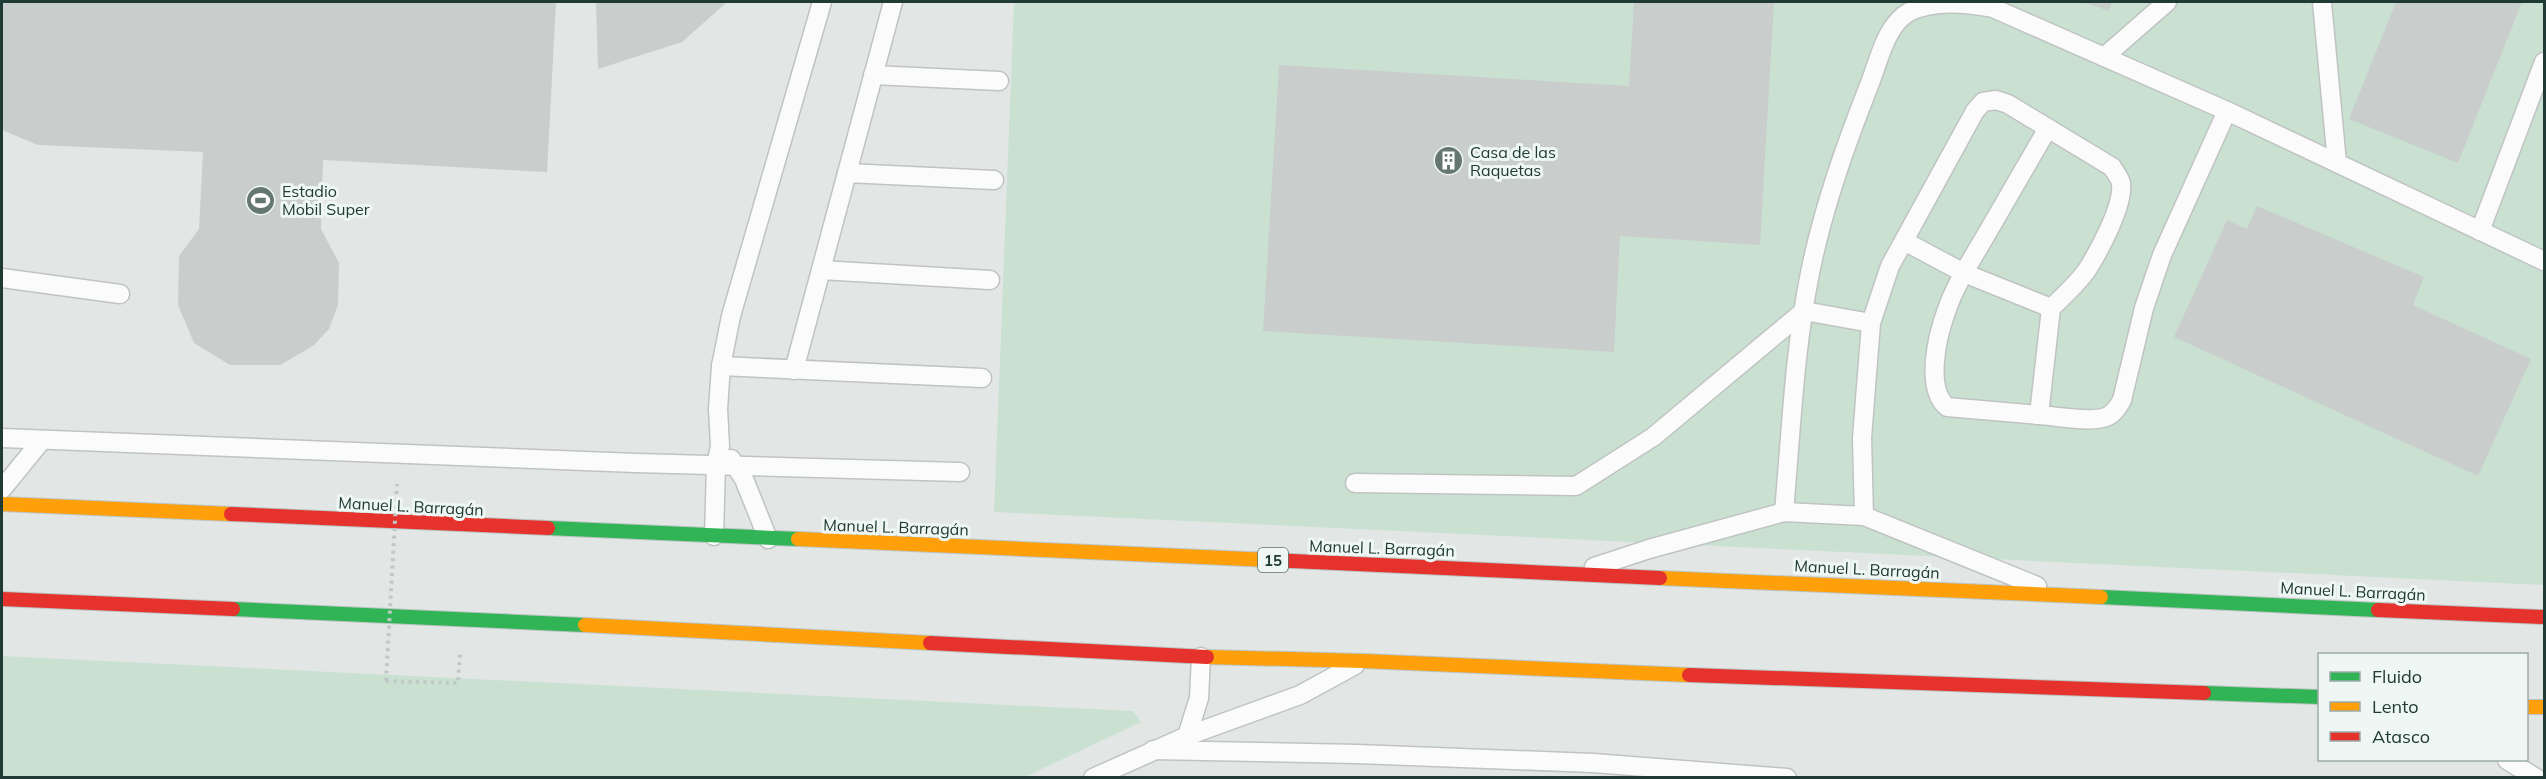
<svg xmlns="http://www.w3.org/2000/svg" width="2546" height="779" viewBox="0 0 2546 779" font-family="Mulish,sans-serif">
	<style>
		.green { fill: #cae1d2 }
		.building { fill: #c9cecc }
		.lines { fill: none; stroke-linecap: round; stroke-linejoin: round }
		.lane-casing { stroke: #bfc4c2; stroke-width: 21 }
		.fast-casing { stroke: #bbc4c2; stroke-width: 16 }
		.slow-casing { stroke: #bbc4c2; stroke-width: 16 }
		.jam-casing { stroke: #bbc4c2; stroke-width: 16 }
		.path { stroke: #bfc8c6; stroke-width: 4; stroke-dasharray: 3 4.5; stroke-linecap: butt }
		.lane { stroke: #fbfbfb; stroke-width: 18 }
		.fast { stroke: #30b455; stroke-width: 14 }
		.slow { stroke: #ff9f0a; stroke-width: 14 }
		.jam { stroke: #e5322d; stroke-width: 14 }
		.path-bridge { stroke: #bfc8c6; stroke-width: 4; stroke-dasharray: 3 4.5; stroke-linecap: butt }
		.labels { text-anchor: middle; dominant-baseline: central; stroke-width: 6; stroke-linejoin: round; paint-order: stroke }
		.shield { fill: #eff7f4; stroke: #5e736e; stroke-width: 1.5 }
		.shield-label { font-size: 15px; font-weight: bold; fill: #203a35 }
		.poi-label { font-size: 16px; fill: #203a35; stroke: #eff7f4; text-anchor: start }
		.street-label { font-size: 16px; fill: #203a35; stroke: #eff7f4 }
	</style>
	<rect width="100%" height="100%" fill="#e2e7e5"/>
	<g class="green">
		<polygon points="1014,2 2544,2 2544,585 994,512"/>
		<polygon points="2,656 1133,711 1141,722 1025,777 2,777"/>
	</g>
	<g class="building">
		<polygon points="2,2 556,2 547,172 323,160 321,229 339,263 338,305 329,329 313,346 280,365 230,365 194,343 178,305 179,256 199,229 203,152 38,145 2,130"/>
		<polygon points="596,2 727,2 682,42 598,69"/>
		<polygon points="1634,2 1774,2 1760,245 1620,236 1614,352 1263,331 1279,65 1629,86"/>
		<polygon points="2082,2 2112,2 2109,11"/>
		<polygon points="2396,2 2522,2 2458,163 2349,119"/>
		<polygon points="2257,206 2424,277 2413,305 2531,359 2478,476 2174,337 2227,220 2247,229"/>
	</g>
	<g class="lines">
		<defs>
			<g id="lane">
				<polyline points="2322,2 2337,163"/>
				<polyline points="2104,57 2167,2"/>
				<polyline points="873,75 999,81"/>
				<polyline points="847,173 994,180"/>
				<polyline points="2480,231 2544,62"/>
				<polyline points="821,270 990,280"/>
				<polyline points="2,278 120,294"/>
				<path d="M2051 308 2039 415C2056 416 2090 423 2106 417 2114 414 2118 407 2122 400L2144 308 2162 255 2227 111"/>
				<polyline points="721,366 982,378"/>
				<polyline points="794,370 893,2"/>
				<path d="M2039 415 1947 407C1925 388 1937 337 1946 312 1955 285 1972 259 1986 235 2007 199 2028 163 2048 128"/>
				<polyline points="2,438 636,463 960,472"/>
				<polyline points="731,459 744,479 768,539"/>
				<polyline points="1355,483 1576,486 1653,437 1804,311 1871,323"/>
				<polyline points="2,489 42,440"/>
				<path d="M1784 512C1791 433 1794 352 1810 273 1823 208 1846 144 1870 83 1879 60 1886 25 1909 12 1934 0 1965 3 1993 8L2227 111 2544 261"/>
				<path d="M1864 516 1862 438 1871 323 1890 266 1975 111 1983 102 1996 100 2008 104 2112 167C2115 172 2120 178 2121 183 2124 205 2099 251 2087 270 2077 284 2064 296 2051 308L1964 273 1904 241"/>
				<polyline points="714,536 716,465 720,446 718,409 721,366 731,316 822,2"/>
				<polyline points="1594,567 1649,549 1784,512 1864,516 2037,586"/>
				<polyline points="1187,736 1199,698 1201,657"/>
				<polyline points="1153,750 1357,754 1593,763 1787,778"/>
				<polyline points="2507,760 2536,778"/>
				<polyline points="1093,778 1187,736 1300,695 1355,665"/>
			</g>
			<g id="fast">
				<polyline points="548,528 798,539"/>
				<polyline points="2101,597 2378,610"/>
				<polyline points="233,609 585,625"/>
				<polyline points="2204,693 2320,697"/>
			</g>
			<g id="slow">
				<polyline points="2,504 231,514"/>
				<polyline points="798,539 1270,560"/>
				<polyline points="1660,578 2101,597"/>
				<polyline points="585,625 930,643"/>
				<polyline points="1207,657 1363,661 1689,675"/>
				<polyline points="2526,707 2544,707"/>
			</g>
			<g id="jam">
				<polyline points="231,514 548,528"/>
				<polyline points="1270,560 1660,578"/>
				<polyline points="2,599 233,609"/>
				<polyline points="2378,610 2544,617"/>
				<polyline points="930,643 1207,657"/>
				<polyline points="1689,675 2204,693"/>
			</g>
		</defs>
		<use href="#lane" class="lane-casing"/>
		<use href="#fast" class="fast-casing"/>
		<use href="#slow" class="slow-casing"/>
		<use href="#jam" class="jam-casing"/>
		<polyline class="path" points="386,681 458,683 460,653"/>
		<use href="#lane" class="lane"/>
		<use href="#fast" class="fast"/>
		<use href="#slow" class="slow"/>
		<use href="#jam" class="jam"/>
		<polyline class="path-bridge" points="386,681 397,484"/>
	</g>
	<defs>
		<symbol id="building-disc" viewBox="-11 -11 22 22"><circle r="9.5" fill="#647773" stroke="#eff7f4"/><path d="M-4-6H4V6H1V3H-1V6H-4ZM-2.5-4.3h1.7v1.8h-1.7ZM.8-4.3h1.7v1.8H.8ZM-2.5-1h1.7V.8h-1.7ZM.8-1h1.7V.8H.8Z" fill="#fff"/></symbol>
		<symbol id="stadium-disc" viewBox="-11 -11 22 22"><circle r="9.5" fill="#647773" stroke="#eff7f4"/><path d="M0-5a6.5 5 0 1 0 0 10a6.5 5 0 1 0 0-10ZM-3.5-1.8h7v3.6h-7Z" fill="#fff"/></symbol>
	</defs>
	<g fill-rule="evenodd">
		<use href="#building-disc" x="1432" y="144" width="33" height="33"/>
		<use href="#stadium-disc" x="244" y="184" width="33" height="33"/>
	</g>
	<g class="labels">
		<rect class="shield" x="1258" y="548" width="30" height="24" rx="4.5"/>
		<g class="shield-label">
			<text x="1273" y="560">15</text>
		</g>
		<g class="poi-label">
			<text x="1470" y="152">Casa de las<tspan x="1470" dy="18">Raquetas</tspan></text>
			<text x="282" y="191">Estadio<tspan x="282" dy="18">Mobil Super</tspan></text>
		</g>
		<g class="street-label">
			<text transform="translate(411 506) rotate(3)">Manuel L. Barragán</text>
			<text transform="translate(896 527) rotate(2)">Manuel L. Barragán</text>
			<text transform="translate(1382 548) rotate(2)">Manuel L. Barragán</text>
			<text transform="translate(1867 569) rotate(3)">Manuel L. Barragán</text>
			<text transform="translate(2353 591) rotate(3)">Manuel L. Barragán</text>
		</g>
	</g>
	<rect width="2546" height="779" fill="none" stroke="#203a35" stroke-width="6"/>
	<rect x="2318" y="653" width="210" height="108" fill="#eff7f4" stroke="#9caba8" stroke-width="1.5"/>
	<rect x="2330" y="672" width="30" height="9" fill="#30b455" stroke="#9caba8" stroke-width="1.5"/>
	<text x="2372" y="683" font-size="18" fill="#203a35">Fluido</text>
	<rect x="2330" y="702" width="30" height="9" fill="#ff9f0a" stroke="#9caba8" stroke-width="1.5"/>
	<text x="2372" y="713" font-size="18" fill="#203a35">Lento</text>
	<rect x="2330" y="732" width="30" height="9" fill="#e5322d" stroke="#9caba8" stroke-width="1.5"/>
	<text x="2372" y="743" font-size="18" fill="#203a35">Atasco</text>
</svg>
